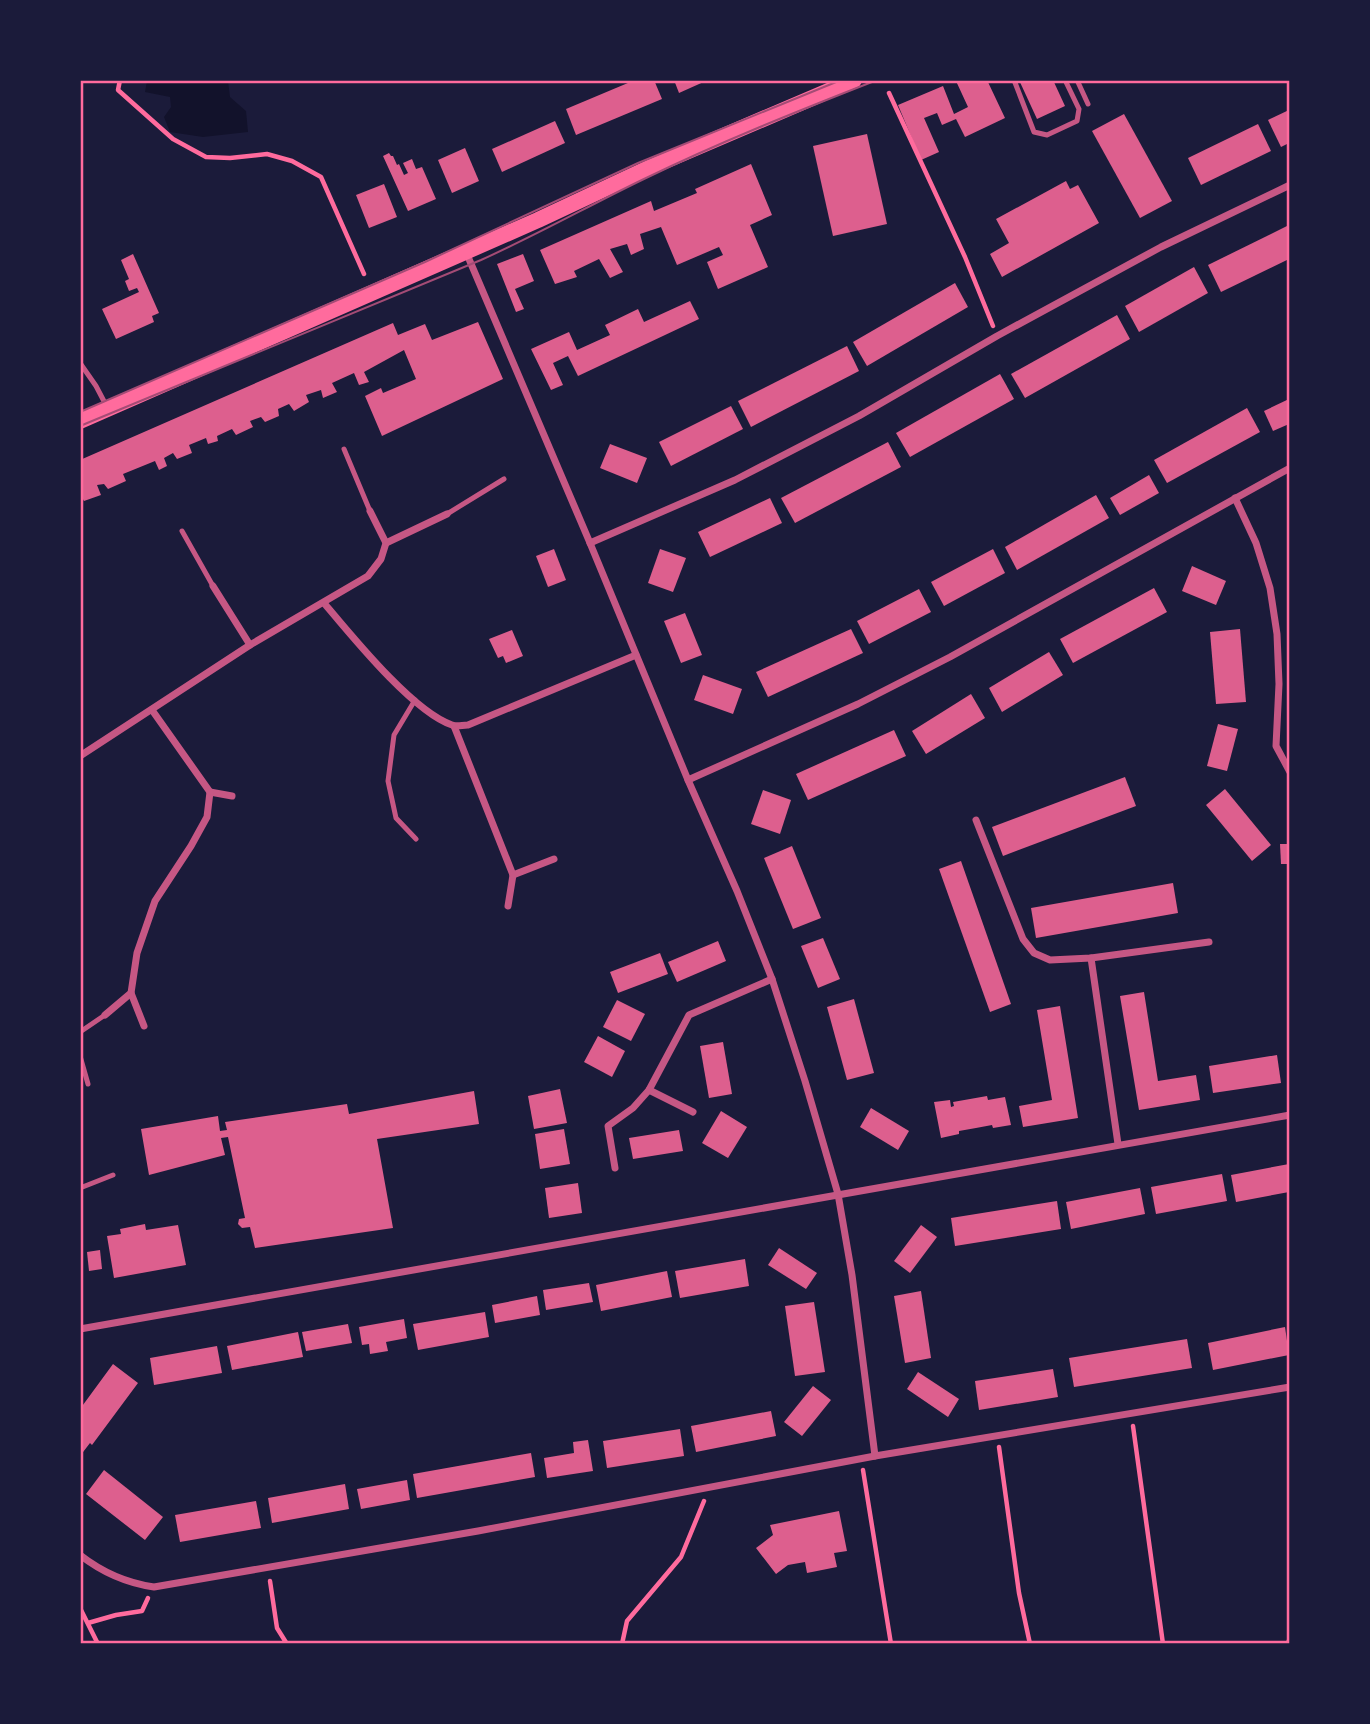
<svg xmlns="http://www.w3.org/2000/svg" width="1370" height="1724" viewBox="0 0 1370 1724" font-family="Karla,sans-serif">
	<style>
		.water { fill: #12122b }
		.building { fill: #dd5f8e }
		.lines { fill: none; stroke-linecap: round; stroke-linejoin: round }
		.path { stroke: #ff6b9d; stroke-width: 4.5 }
		.service { stroke: #c65784; stroke-width: 5 }
		.minor { stroke: #c65784; stroke-width: 7 }
		.primary { stroke: #ff6b9d; stroke-width: 16 }
		.tram { stroke: #a44b75; stroke-width: 2 }
		.neatline { fill: none; stroke: #ff6b9d; stroke-width: 2.5 }
	</style>
	<rect width="100%" height="100%" fill="#1b1b3a"/>
	<polygon class="water" points="147,81 228,81 230,97 246,111 248,132 203,137 170,132 164,117 171,107 170,97 145,92"/>
	<g class="building">
		<polygon points="635,80 654,80 662,99 576,135 566,109"/>
		<polygon points="674,80 708,80 679,93"/>
		<polygon points="987,80 1005,118 965,137 956,119 942,125 937,113 924,118 939,152 921,160 898,105 943,86 954,114 968,107 956,81"/>
		<polygon points="1019,80 1053,80 1065,106 1037,119"/>
		<polygon points="1289,110 1289,143 1281,147 1268,120"/>
		<polygon points="1124,114 1172,201 1140,218 1092,131"/>
		<polygon points="555,121 565,143 502,172 492,149"/>
		<polygon points="1258,124 1271,151 1201,185 1188,158"/>
		<polygon points="867,134 887,224 833,236 813,146"/>
		<polygon points="465,148 479,181 452,193 438,160"/>
		<polygon points="389,153 391,156 393,156 397,165 399,164 404,175 408,173 403,163 412,159 416,169 422,167 436,199 408,211 383,156"/>
		<polygon points="751,164 772,215 750,225 768,267 718,289 707,262 723,255 719,247 677,265 661,227 640,234 644,249 631,255 627,244 610,249 623,272 610,278 599,259 574,271 577,277 555,284 540,250 651,201 654,211 697,193 695,189"/>
		<polygon points="1066,181 1070,189 1078,185 1099,223 1002,277 990,254 1009,243 996,219"/>
		<polygon points="384,184 397,217 369,228 356,195"/>
		<polygon points="1289,225 1289,259 1221,292 1208,265"/>
		<polygon points="133,254 159,313 152,316 154,322 116,339 102,309 139,292 137,288 129,291 125,281 129,279 121,260"/>
		<polygon points="523,254 534,281 515,289 524,309 516,312 497,264"/>
		<polygon points="1194,267 1208,293 1139,332 1125,306"/>
		<polygon points="955,283 968,307 867,366 853,342"/>
		<polygon points="690,301 699,319 578,376 568,356 553,363 563,385 551,390 531,349 569,332 577,350 610,335 605,325 638,309 644,322"/>
		<polygon points="1117,315 1130,339 1025,398 1011,374"/>
		<polygon points="478,322 503,379 382,436 365,396 381,388 383,393 416,379 404,350 364,372 369,382 359,385 354,373 332,383 337,392 323,398 321,390 306,395 309,402 294,411 289,404 278,409 279,416 265,422 261,417 250,421 253,427 236,435 232,429 217,436 218,441 208,444 206,438 189,445 192,453 177,459 173,453 164,458 167,466 159,470 155,461 123,474 126,481 108,489 104,484 97,485 101,495 84,501 80,494 80,460 393,323 398,335 425,324 432,340"/>
		<polygon points="847,346 859,371 751,427 738,401"/>
		<polygon points="1000,374 1014,399 910,457 896,433"/>
		<polygon points="1289,399 1289,424 1273,431 1264,411"/>
		<polygon points="731,406 743,429 671,466 659,442"/>
		<polygon points="1247,408 1260,432 1167,483 1154,460"/>
		<polygon points="888,442 901,467 795,523 781,498"/>
		<polygon points="610,444 647,458 637,483 600,468"/>
		<polygon points="1149,475 1159,493 1120,515 1110,498"/>
		<polygon points="1096,495 1109,518 1017,570 1005,547"/>
		<polygon points="770,498 782,523 710,557 698,532"/>
		<polygon points="554,549 566,580 548,587 536,556"/>
		<polygon points="660,549 686,558 673,592 648,583"/>
		<polygon points="993,549 1005,573 944,606 931,582"/>
		<polygon points="1192,566 1226,581 1216,605 1182,591"/>
		<polygon points="1154,588 1167,612 1073,663 1060,639"/>
		<polygon points="919,589 931,612 869,644 857,621"/>
		<polygon points="685,613 702,655 681,663 664,621"/>
		<polygon points="851,629 863,653 768,697 756,672"/>
		<polygon points="1240,629 1246,702 1216,704 1210,632"/>
		<polygon points="512,630 523,656 506,663 503,656 498,658 489,639"/>
		<polygon points="1049,652 1063,675 1002,712 989,688"/>
		<polygon points="703,675 742,689 733,714 694,700"/>
		<polygon points="971,694 985,718 926,754 912,731"/>
		<polygon points="1218,724 1238,729 1227,771 1207,766"/>
		<polygon points="894,730 906,756 808,800 796,774"/>
		<polygon points="1125,777 1136,806 1003,856 992,827"/>
		<polygon points="1225,789 1271,845 1252,861 1206,805"/>
		<polygon points="763,790 791,800 780,834 751,824"/>
		<polygon points="1280,844 1289,844 1289,864 1281,864"/>
		<polygon points="792,846 821,918 793,929 764,858"/>
		<polygon points="961,861 1011,1004 990,1012 939,869"/>
		<polygon points="1173,883 1178,913 1036,938 1031,908"/>
		<polygon points="823,938 840,979 818,988 801,946"/>
		<polygon points="718,941 726,961 677,982 668,962"/>
		<polygon points="660,953 668,974 618,993 610,972"/>
		<polygon points="1144,992 1158,1081 1196,1075 1200,1100 1139,1110 1120,996"/>
		<polygon points="854,999 874,1073 847,1080 827,1007"/>
		<polygon points="617,1000 645,1014 631,1041 603,1027"/>
		<polygon points="1060,1006 1078,1118 1023,1127 1019,1106 1052,1100 1037,1010"/>
		<polygon points="598,1036 625,1051 612,1077 584,1062"/>
		<polygon points="723,1042 732,1094 709,1098 700,1046"/>
		<polygon points="1277,1055 1281,1083 1213,1093 1209,1066"/>
		<polygon points="560,1089 567,1123 534,1129 528,1096"/>
		<polygon points="474,1091 479,1124 377,1139 393,1228 255,1248 250,1227 242,1228 238,1224 239,1219 245,1218 228,1137 221,1138 225,1155 149,1175 141,1129 218,1116 220,1131 227,1130 225,1122 347,1104 349,1114"/>
		<polygon points="987,1096 988,1100 1005,1097 1011,1125 993,1128 992,1125 976,1128 959,1131 959,1134 941,1138 934,1102 950,1100 951,1107 954,1106 953,1102"/>
		<polygon points="871,1108 909,1131 898,1150 860,1127"/>
		<polygon points="721,1111 747,1127 728,1158 702,1143"/>
		<polygon points="564,1129 570,1164 540,1169 535,1134"/>
		<polygon points="679,1130 683,1151 633,1159 629,1138"/>
		<polygon points="1289,1164 1289,1192 1236,1202 1231,1175"/>
		<polygon points="1222,1174 1227,1201 1156,1214 1151,1187"/>
		<polygon points="578,1183 582,1213 549,1218 545,1188"/>
		<polygon points="1140,1188 1145,1214 1071,1229 1066,1202"/>
		<polygon points="1057,1201 1061,1229 955,1246 951,1218"/>
		<polygon points="145,1224 146,1230 178,1225 186,1265 114,1278 107,1236 121,1234 120,1229"/>
		<polygon points="921,1225 937,1237 910,1273 894,1261"/>
		<polygon points="779,1248 817,1273 806,1289 768,1265"/>
		<polygon points="100,1250 102,1269 89,1271 87,1252"/>
		<polygon points="745,1259 749,1286 680,1298 675,1271"/>
		<polygon points="667,1271 672,1297 601,1311 596,1285"/>
		<polygon points="589,1283 593,1302 546,1310 543,1290"/>
		<polygon points="921,1291 931,1358 905,1363 894,1296"/>
		<polygon points="537,1296 540,1315 495,1323 492,1305"/>
		<polygon points="814,1302 825,1372 795,1376 785,1306"/>
		<polygon points="485,1312 489,1337 418,1350 413,1324"/>
		<polygon points="404,1319 407,1338 386,1342 388,1351 370,1354 369,1344 362,1345 359,1327"/>
		<polygon points="348,1324 352,1343 306,1351 302,1332"/>
		<polygon points="1285,1327 1289,1355 1213,1370 1208,1343"/>
		<polygon points="298,1332 303,1357 232,1370 227,1346"/>
		<polygon points="1187,1339 1192,1368 1074,1387 1069,1358"/>
		<polygon points="217,1346 222,1373 154,1385 150,1358"/>
		<polygon points="113,1364 138,1383 92,1445 90,1443 80,1456 80,1409"/>
		<polygon points="1053,1369 1058,1397 979,1410 975,1381"/>
		<polygon points="918,1372 959,1399 948,1417 907,1389"/>
		<polygon points="813,1386 831,1400 802,1436 784,1422"/>
		<polygon points="771,1411 776,1436 696,1452 691,1426"/>
		<polygon points="680,1429 684,1456 607,1468 603,1441"/>
		<polygon points="588,1440 593,1471 547,1478 544,1458 574,1453 573,1442"/>
		<polygon points="531,1453 535,1477 417,1498 413,1474"/>
		<polygon points="104,1470 163,1517 145,1540 86,1494"/>
		<polygon points="407,1480 410,1500 361,1509 357,1489"/>
		<polygon points="345,1484 349,1509 272,1523 268,1498"/>
		<polygon points="256,1501 261,1528 180,1542 175,1515"/>
		<polygon points="839,1511 847,1551 834,1553 837,1567 807,1573 805,1562 788,1565 776,1574 756,1548 773,1535 770,1525"/>
	</g>
	<g class="lines">
		<g class="path">
			<polyline points="120,80 118,90 173,139 206,157 230,158 267,154 292,161 321,177 364,274"/>
			<polyline points="889,93 965,257 993,326"/>
			<polyline points="1133,1426 1163,1644"/>
			<polyline points="999,1447 1019,1593 1030,1644"/>
			<polyline points="863,1470 891,1644"/>
			<polyline points="270,1581 277,1628 287,1644"/>
			<polyline points="80,1608 98,1644"/>
			<polyline points="88,1623 116,1615 142,1611 148,1598"/>
			<polyline points="622,1644 627,1621 681,1557 704,1501"/>
		</g>
		<g class="service">
			<polyline points="1014,80 1034,132 1047,135 1077,121 1079,109 1065,80"/>
			<polyline points="1077,80 1088,104"/>
			<polyline points="80,363 96,386 107,407"/>
			<polyline points="344,449 370,511"/>
			<polyline points="447,514 504,479"/>
			<polyline points="182,531 213,586"/>
			<polyline points="415,700 394,735 388,781 396,818 416,839"/>
			<polyline points="80,1032 105,1015"/>
			<polyline points="80,1056 88,1084"/>
			<polyline points="80,1188 113,1175"/>
		</g>
		<g class="minor">
			<polyline points="466,252 590,543 688,780 737,891 772,979 805,1081 838,1194 852,1275 875,1456"/>
			<polyline points="1235,498 1256,543 1270,588 1277,634 1279,684 1276,746 1290,772"/>
			<polyline points="386,543 447,514"/>
			<polyline points="590,543 735,480 859,416 997,336 1161,247 1290,185"/>
			<polyline points="213,586 250,645"/>
			<path d="M324 603C351 635 413 712 452 725 457 727 462 725 468 725L636 655"/>
			<polyline points="454,726 513,875 508,906"/>
			<polyline points="80,756 250,645 368,576 381,559 386,543 370,511"/>
			<polyline points="688,780 858,704 950,657 1290,468"/>
			<polyline points="210,792 232,796"/>
			<polyline points="976,820 1023,939 1034,953 1050,960 1091,958 1209,942"/>
			<polyline points="513,875 554,859"/>
			<polyline points="1091,958 1118,1144"/>
			<polyline points="131,993 144,1026"/>
			<polyline points="105,1015 131,993 137,953 155,901 191,846 207,817 210,792 152,710"/>
			<polyline points="649,1090 693,1112"/>
			<polyline points="615,1168 608,1126 633,1108 649,1090 689,1015 772,979"/>
			<polyline points="80,1329 1290,1115"/>
			<path d="M80 1555C103 1573 126 1583 154 1587L478 1531 875 1456 1290 1387"/>
			<polyline points="1289,1644 1290,1641"/>
		</g>
		<polyline class="primary" points="80,421 538,220 651,167 854,80"/>
		<g class="tram">
			<polyline points="80,412 425,262 638,163 841,80"/>
			<path d="M80 426 481 260C537 235 590 205 644 179 720 142 798 111 877 80"/>
		</g>
	</g>
	<rect width="1370" height="1724" fill="none" stroke="#1b1b3a" stroke-width="164"/>
	<rect x="82" y="82" width="1206" height="1560" class="neatline"/>
</svg>
